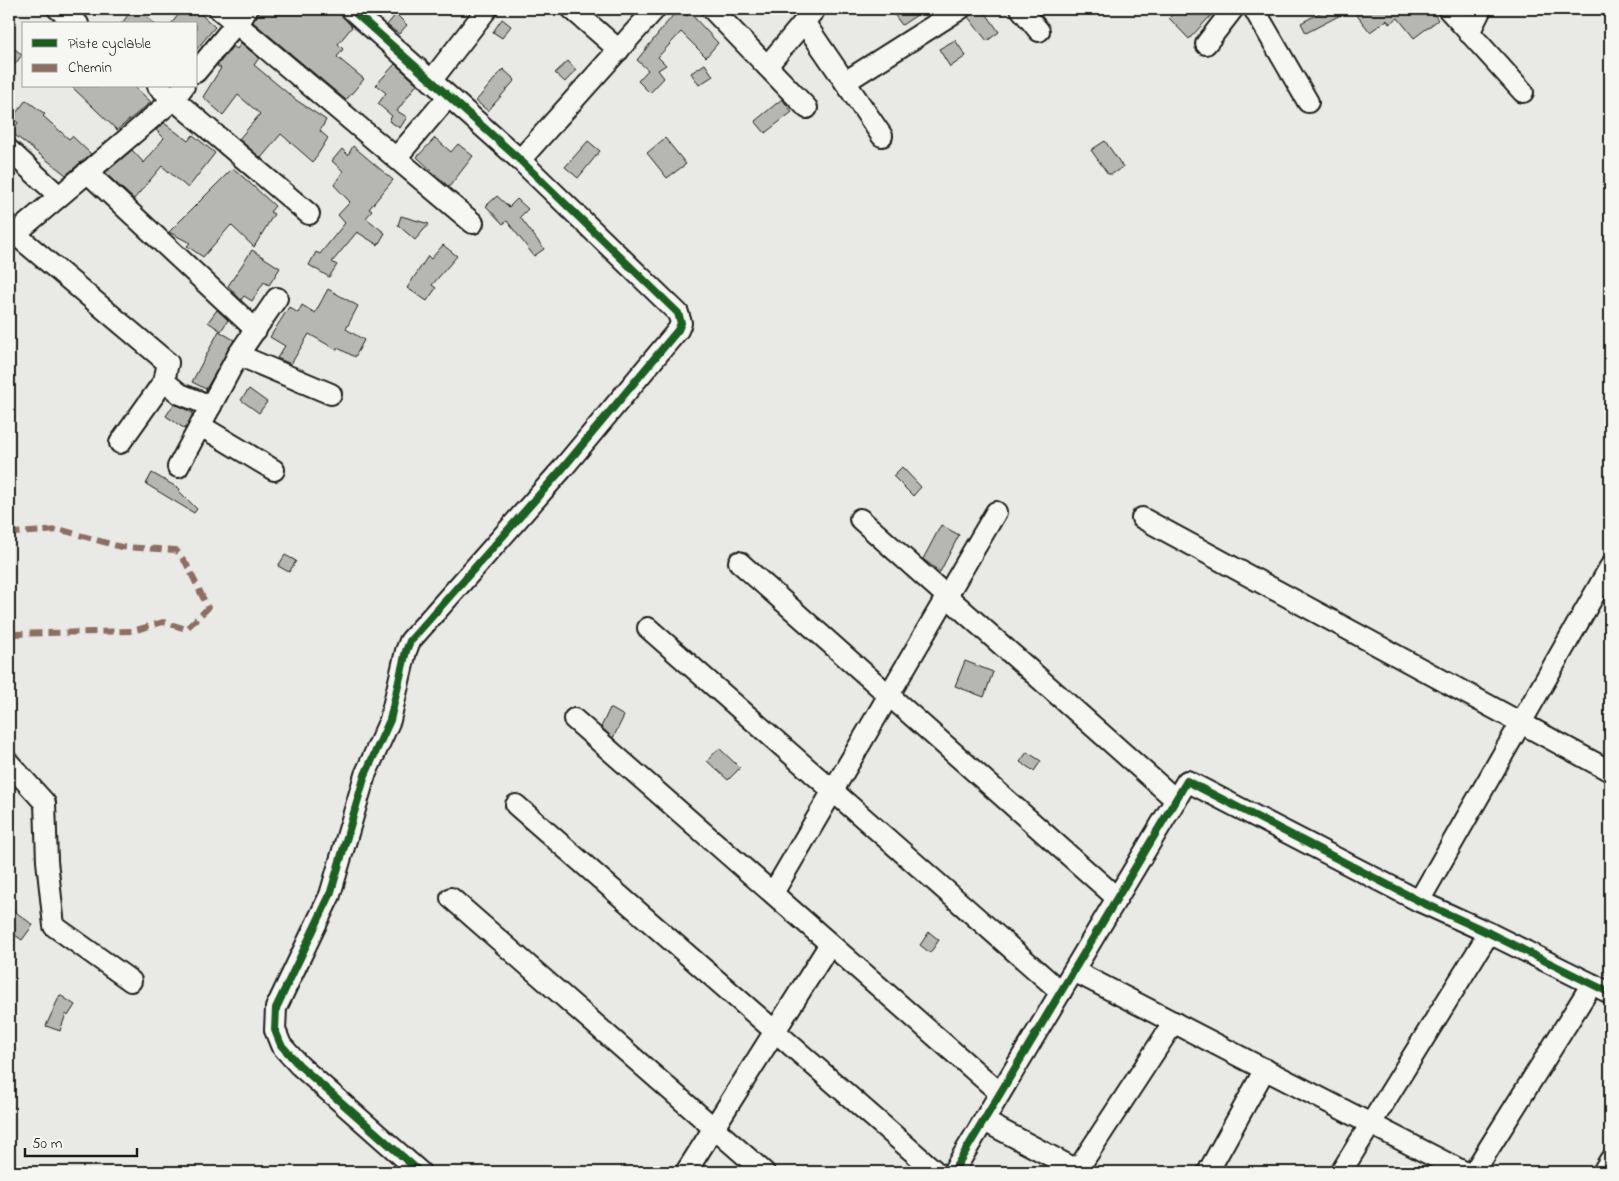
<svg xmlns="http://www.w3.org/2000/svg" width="1619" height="1181" viewBox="0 0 1619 1181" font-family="'Indie Flower',sans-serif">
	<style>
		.building { fill: #b6b6b3; stroke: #1c1c1c }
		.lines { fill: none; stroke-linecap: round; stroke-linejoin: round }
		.minor-casing { stroke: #1c1c1c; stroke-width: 24 }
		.minor { stroke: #f6f6f2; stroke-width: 20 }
		.quiet { stroke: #8d6e63; stroke-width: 6; stroke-dasharray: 12 6; stroke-linecap: butt }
		.cycleway-casing { stroke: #f6f6f2; stroke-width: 11 }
		.cycleway { stroke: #1b5e20; stroke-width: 8 }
	</style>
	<rect width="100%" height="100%" fill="#e9e9e5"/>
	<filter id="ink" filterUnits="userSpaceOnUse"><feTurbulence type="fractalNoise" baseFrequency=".02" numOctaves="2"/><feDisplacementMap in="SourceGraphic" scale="10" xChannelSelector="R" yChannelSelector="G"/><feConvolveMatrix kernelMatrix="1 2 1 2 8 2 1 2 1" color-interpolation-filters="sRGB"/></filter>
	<g filter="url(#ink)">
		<g class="building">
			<polygon points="133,9 138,9 155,24 121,24"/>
			<polygon points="183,9 195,9 215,27 196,50 196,24 171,24"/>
			<polygon points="260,9 335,9 340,13 352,27 338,44 343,49 337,57 364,79 346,100 253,22"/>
			<polygon points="678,9 687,16 690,13 718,43 706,57 681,32 658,57 666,65 658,70 664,78 650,93 638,81 648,70 637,60"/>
			<polygon points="890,9 926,9 902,25"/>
			<polygon points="979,9 983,9 999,32 987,41 968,17"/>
			<polygon points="1178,9 1217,9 1189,39 1169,18"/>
			<polygon points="1327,9 1430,9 1438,20 1414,38 1398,18 1389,24 1387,20 1370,32 1352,9 1306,33 1301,23"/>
			<polygon points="396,14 407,25 399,34 387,25"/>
			<polygon points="502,19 511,26 502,38 493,32"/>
			<polygon points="955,40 966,56 950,67 939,49"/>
			<polygon points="241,43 259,58 254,65 296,100 326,120 320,131 328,138 313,162 281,134 261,158 239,139 260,114 238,95 223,115 203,97 221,68 217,66 233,46 237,49"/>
			<polygon points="9,44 22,55 9,72"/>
			<polygon points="568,61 576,70 565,82 555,73"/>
			<polygon points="395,64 417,84 397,111 407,117 400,128 389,121 392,116 378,104 386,93 376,85"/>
			<polygon points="705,64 713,76 699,85 691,73"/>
			<polygon points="503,69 515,80 488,111 476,101"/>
			<polygon points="71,86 134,86 151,102 117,130"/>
			<polygon points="782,99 792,112 765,133 755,121"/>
			<polygon points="26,100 45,114 43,116 69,139 72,136 91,154 66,175 11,132 18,123 13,117"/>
			<polygon points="164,123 188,141 193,135 215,153 188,188 162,166 134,199 105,173 132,150 144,163 164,138 156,130"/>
			<polygon points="435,138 451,152 458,144 473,156 449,187 417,157"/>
			<polygon points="665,138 686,164 667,178 647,153"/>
			<polygon points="588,141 600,151 578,178 565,167"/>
			<polygon points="1105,141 1123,167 1112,174 1108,174 1091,150"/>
			<polygon points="353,146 393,180 369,209 372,211 366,218 385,233 378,245 357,232 332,262 337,265 329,277 309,265 316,252 320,254 345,223 338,215 350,202 334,185 343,171 332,161 342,149 348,155"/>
			<polygon points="233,168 275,206 270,212 274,214 254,247 231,225 203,257 187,246 190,243 169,232"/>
			<polygon points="497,196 509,207 517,199 528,209 520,217 544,249 534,256 507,221 503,224 486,206"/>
			<polygon points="401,216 429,224 415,240 398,225"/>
			<polygon points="443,245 457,256 432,285 436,288 427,301 407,288 428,256 431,259"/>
			<polygon points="252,250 280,268 269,285 264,282 252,301 244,296 241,300 228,286"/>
			<polygon points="328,289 358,306 346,329 364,340 355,357 338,348 337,350 309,334 291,364 277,358 285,346 270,337 289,307 298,313 302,305 315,313"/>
			<polygon points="217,310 228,320 221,331 208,322"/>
			<polygon points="219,331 234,340 206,389 192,382"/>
			<polygon points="249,389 267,402 259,413 241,400"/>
			<polygon points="174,404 193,413 185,429 166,416"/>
			<polygon points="902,467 921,487 913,496 893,476"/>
			<polygon points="152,473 180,489 179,491 197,509 194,513 146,484"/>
			<polygon points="941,525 959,535 940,572 923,559"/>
			<polygon points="285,555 296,561 289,572 278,566"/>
			<polygon points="965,661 993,672 984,697 955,686"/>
			<polygon points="610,708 624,716 613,738 601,727"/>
			<polygon points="719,748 740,768 728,780 707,761"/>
			<polygon points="1027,752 1041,761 1034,771 1020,762"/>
			<polygon points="9,907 33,925 22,940 9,931"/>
			<polygon points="929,932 939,940 930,953 920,945"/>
			<polygon points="60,995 75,1005 68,1016 66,1014 60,1031 46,1026"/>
		</g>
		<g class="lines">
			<defs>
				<g id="minor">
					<polyline points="58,9 78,24"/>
					<polyline points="219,9 473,223"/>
					<polyline points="351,9 520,160 678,313 681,323 678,330 563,468 410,641 406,651 390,720 365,775 330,895 276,1008 275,1030 281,1045 299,1065 420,1172"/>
					<polyline points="572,9 619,50"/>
					<polyline points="712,9 807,108"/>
					<polyline points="1021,9 1039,31"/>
					<polyline points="1254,9 1308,102"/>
					<polyline points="1448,9 1523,92"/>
					<polyline points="804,22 882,136"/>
					<polyline points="1469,33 1481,9"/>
					<polyline points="1206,44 1233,9"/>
					<polyline points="767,66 815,9"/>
					<polyline points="196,72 248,9"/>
					<polyline points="431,81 487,9"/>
					<polyline points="845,82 960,9"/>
					<polyline points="158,86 309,214"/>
					<polyline points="9,150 59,196"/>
					<polyline points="396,158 448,97"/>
					<polyline points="520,160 655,9"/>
					<polyline points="87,172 256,330"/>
					<polyline points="15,234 168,363 164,381 180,394 211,406"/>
					<polyline points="9,239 174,99 184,86"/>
					<polyline points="238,355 331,394"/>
					<polyline points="201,426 274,470"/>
					<polyline points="120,443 164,381"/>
					<polyline points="178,467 238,355 277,298"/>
					<polyline points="1142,518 1610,771"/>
					<polyline points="860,519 1176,800"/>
					<polyline points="739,562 1117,898"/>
					<polyline points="648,628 1061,992"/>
					<polyline points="574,719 1000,1093"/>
					<polyline points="9,763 45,803 47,861 54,926 131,981"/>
					<polyline points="516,805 936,1172"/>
					<polyline points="773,893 996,512"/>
					<polyline points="451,898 764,1172"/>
					<polyline points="1419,901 1610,567"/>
					<polyline points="1074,971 1464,1172"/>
					<polyline points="984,1121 1081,1172"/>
					<polyline points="686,1172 830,944"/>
					<polyline points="953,1172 1187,781 1419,901 1489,933 1610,993"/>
					<polyline points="1076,1172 1174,1022"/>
					<polyline points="1208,1172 1265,1069"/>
					<polyline points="1341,1172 1489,933"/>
					<polyline points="1474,1172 1592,984"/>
					<polyline points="1603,1172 1610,1160"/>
				</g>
			</defs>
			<use href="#minor" class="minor-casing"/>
			<use href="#minor" class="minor"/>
			<polyline class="quiet" points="9,531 12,533 62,530 121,547 176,550 186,563 208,608 186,629 163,622 133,631 9,634"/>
			<defs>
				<g id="cycleway">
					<polyline points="351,9 520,160 678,313 681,323 678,330 563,468 410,641 406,651 390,720 365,775 330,895 276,1008 275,1030 281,1045 299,1065 420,1172"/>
					<polyline points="953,1172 1187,781 1419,901 1489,933 1610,993"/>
				</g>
			</defs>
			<use href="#cycleway" class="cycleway-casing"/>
			<use href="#cycleway" class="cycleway"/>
		</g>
	</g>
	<rect width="1619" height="1181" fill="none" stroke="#f6f6f2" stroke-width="30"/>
	<rect x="15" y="15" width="1589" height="1151" fill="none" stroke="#1c1c1c" stroke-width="2" filter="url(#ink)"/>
	<rect x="22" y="22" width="175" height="65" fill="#f6f6f2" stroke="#9f9f9c"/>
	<rect x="32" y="39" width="25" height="8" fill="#1b5e20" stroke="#9f9f9c"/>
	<text x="68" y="48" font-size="15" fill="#1c1c1c">Piste cyclable</text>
	<rect x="32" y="64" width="25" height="8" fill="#8d6e63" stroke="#9f9f9c"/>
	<text x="68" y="72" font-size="15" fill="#1c1c1c">Chemin</text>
	<path d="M25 1148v8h112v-8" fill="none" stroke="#1c1c1c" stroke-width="2.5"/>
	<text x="32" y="1148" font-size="15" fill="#1c1c1c" stroke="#f6f6f2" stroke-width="4" paint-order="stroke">50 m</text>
</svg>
